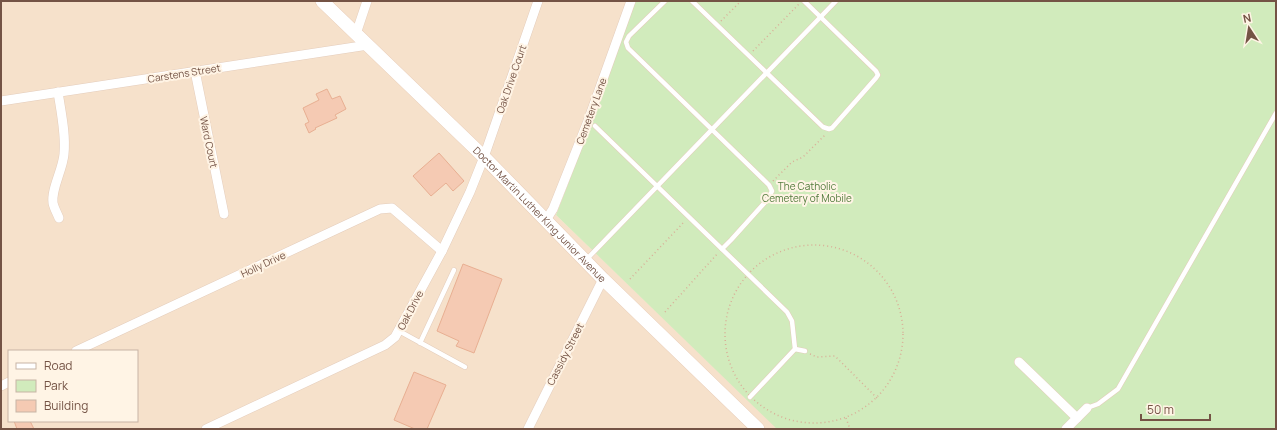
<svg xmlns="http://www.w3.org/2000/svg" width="1277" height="430" viewBox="0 0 1277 430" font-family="Manrope,sans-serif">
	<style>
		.residential { fill: #f6e1cb; fill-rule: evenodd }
		.green { fill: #d1ebbc }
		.building { fill: #f5cab3; stroke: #e8af92 }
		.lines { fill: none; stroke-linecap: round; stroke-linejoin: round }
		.service-casing { stroke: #e4cdbc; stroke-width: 5.5 }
		.minor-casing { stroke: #e4cdbc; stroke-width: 10 }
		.secondary-casing { stroke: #e9cdb9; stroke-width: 14 }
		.path { stroke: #d9ae97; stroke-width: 1.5; stroke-dasharray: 1 3; stroke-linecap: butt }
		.service { stroke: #fff; stroke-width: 4.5 }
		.minor { stroke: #fff; stroke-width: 9 }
		.secondary { stroke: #fff; stroke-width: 13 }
		.labels { text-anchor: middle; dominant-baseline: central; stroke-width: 4; stroke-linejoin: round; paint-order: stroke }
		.street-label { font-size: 10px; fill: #745345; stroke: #fff4e5 }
		.park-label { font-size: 10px; fill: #527b3c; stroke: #fff4e5 }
	</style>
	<rect width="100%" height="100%" fill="#fef0dd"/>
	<path class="residential" d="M1 1H634L556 215 778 429H1ZM9 351H137V421H9Z"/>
	<polygon class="green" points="635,1 1276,1 1276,429 777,429 556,215 594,117"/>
	<g class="building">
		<polygon points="327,89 332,99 340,96 346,109 335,115 337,118 315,128 316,129 309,133 305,124 309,122 303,108 319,100 316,94"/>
		<polygon points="439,153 464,181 453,191 446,183 431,196 413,176"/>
		<polygon points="463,264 502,279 474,353 456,346 459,341 437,331"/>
		<polygon points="414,372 446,385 427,429 415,429 394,420"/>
		<polygon points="14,421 30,421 34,429 17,429"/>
	</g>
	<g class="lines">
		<defs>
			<g id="service">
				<polyline points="665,1 629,36 626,42 628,48 769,185 772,191 768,199 731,240 722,249"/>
				<polyline points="692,1 823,127 829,129 832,128 876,78 878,75 876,71 804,1"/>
				<polyline points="595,126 787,312 792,321 795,349 750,397"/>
				<polyline points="586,260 836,1"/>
				<polyline points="399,331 465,367"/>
				<polyline points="420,343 454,270"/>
				<polyline points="795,349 805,351"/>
				<polyline points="1087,408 1098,404 1118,389 1276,113"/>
			</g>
			<g id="minor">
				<polyline points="356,34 367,1"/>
				<polyline points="195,71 224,214"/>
				<path d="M58 92C61 112 66 134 64 154 63 169 51 189 53 203 54 208 57 213 59 218"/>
				<polyline points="1,101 368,45"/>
				<polyline points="546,220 553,209 588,121 631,1"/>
				<polyline points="76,351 380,209 392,208 442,251"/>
				<polyline points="1019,362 1077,418"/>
				<polyline points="1,386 9,382"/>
				<polyline points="206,429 385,345 395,337 442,251 470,192 484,157 538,1"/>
				<polyline points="528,429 603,279"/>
				<polyline points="1066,429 1087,408"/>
			</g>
			<g id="secondary">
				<path id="s1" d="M322 1 484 157 603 279 758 429"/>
			</g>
		</defs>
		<use href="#service" class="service-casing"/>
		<use href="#minor" class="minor-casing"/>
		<use href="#secondary" class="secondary-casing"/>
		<g class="path">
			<polyline points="721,21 741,1"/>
			<polyline points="753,51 799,4"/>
			<polyline points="773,181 792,162 803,157 825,135"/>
			<circle cx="814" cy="334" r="89"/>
			<polyline points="630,279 685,221"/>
			<polyline points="665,312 718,253"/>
			<polyline points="810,354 817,357 835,356 877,398"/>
			<polyline points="846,418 850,429"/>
		</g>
		<use href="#service" class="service"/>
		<use href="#minor" class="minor"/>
		<use href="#secondary" class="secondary"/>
	</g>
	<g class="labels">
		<g class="street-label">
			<text transform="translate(184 73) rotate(-9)">Carstens Street</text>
			<text transform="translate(511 79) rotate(-71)">Oak Drive Court</text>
			<text transform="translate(591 111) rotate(-70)">Cemetery Lane</text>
			<text transform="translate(209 142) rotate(78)">Ward Court</text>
			<text stroke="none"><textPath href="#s1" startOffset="305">Doctor Martin Luther King Junior Avenue</textPath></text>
			<text transform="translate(263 264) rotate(-25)">Holly Drive</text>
			<text transform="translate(410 310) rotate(-62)">Oak Drive</text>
			<text transform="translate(565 354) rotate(-63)">Cassidy Street</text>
		</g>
		<g class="park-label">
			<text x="807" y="186">The Catholic<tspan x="807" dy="12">Cemetery of Mobile</tspan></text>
		</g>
	</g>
	<rect width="1277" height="430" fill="none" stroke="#745345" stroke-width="4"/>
	<rect x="8" y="350" width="130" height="72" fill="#fff4e5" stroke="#c7b4a5"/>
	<rect x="16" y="363" width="20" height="6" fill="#ffffff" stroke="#c7b4a5"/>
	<text x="44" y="370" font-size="12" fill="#745345">Road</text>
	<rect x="16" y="380" width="20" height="12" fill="#d1ebbc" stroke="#c7b4a5"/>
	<text x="44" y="390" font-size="12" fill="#745345">Park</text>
	<rect x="16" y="400" width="20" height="12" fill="#f5cab3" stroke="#c7b4a5"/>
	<text x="44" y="410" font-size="12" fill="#745345">Building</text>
	<g transform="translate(1249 28) rotate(348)" stroke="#fff4e5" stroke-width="3" paint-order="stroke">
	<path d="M0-3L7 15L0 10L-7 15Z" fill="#745345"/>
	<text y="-6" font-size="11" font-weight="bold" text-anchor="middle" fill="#745345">N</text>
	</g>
	<path d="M1141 414v6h69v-6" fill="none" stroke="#745345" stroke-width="2"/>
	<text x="1147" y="414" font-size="12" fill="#745345" stroke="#fff4e5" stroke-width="3" paint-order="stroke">50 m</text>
</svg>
